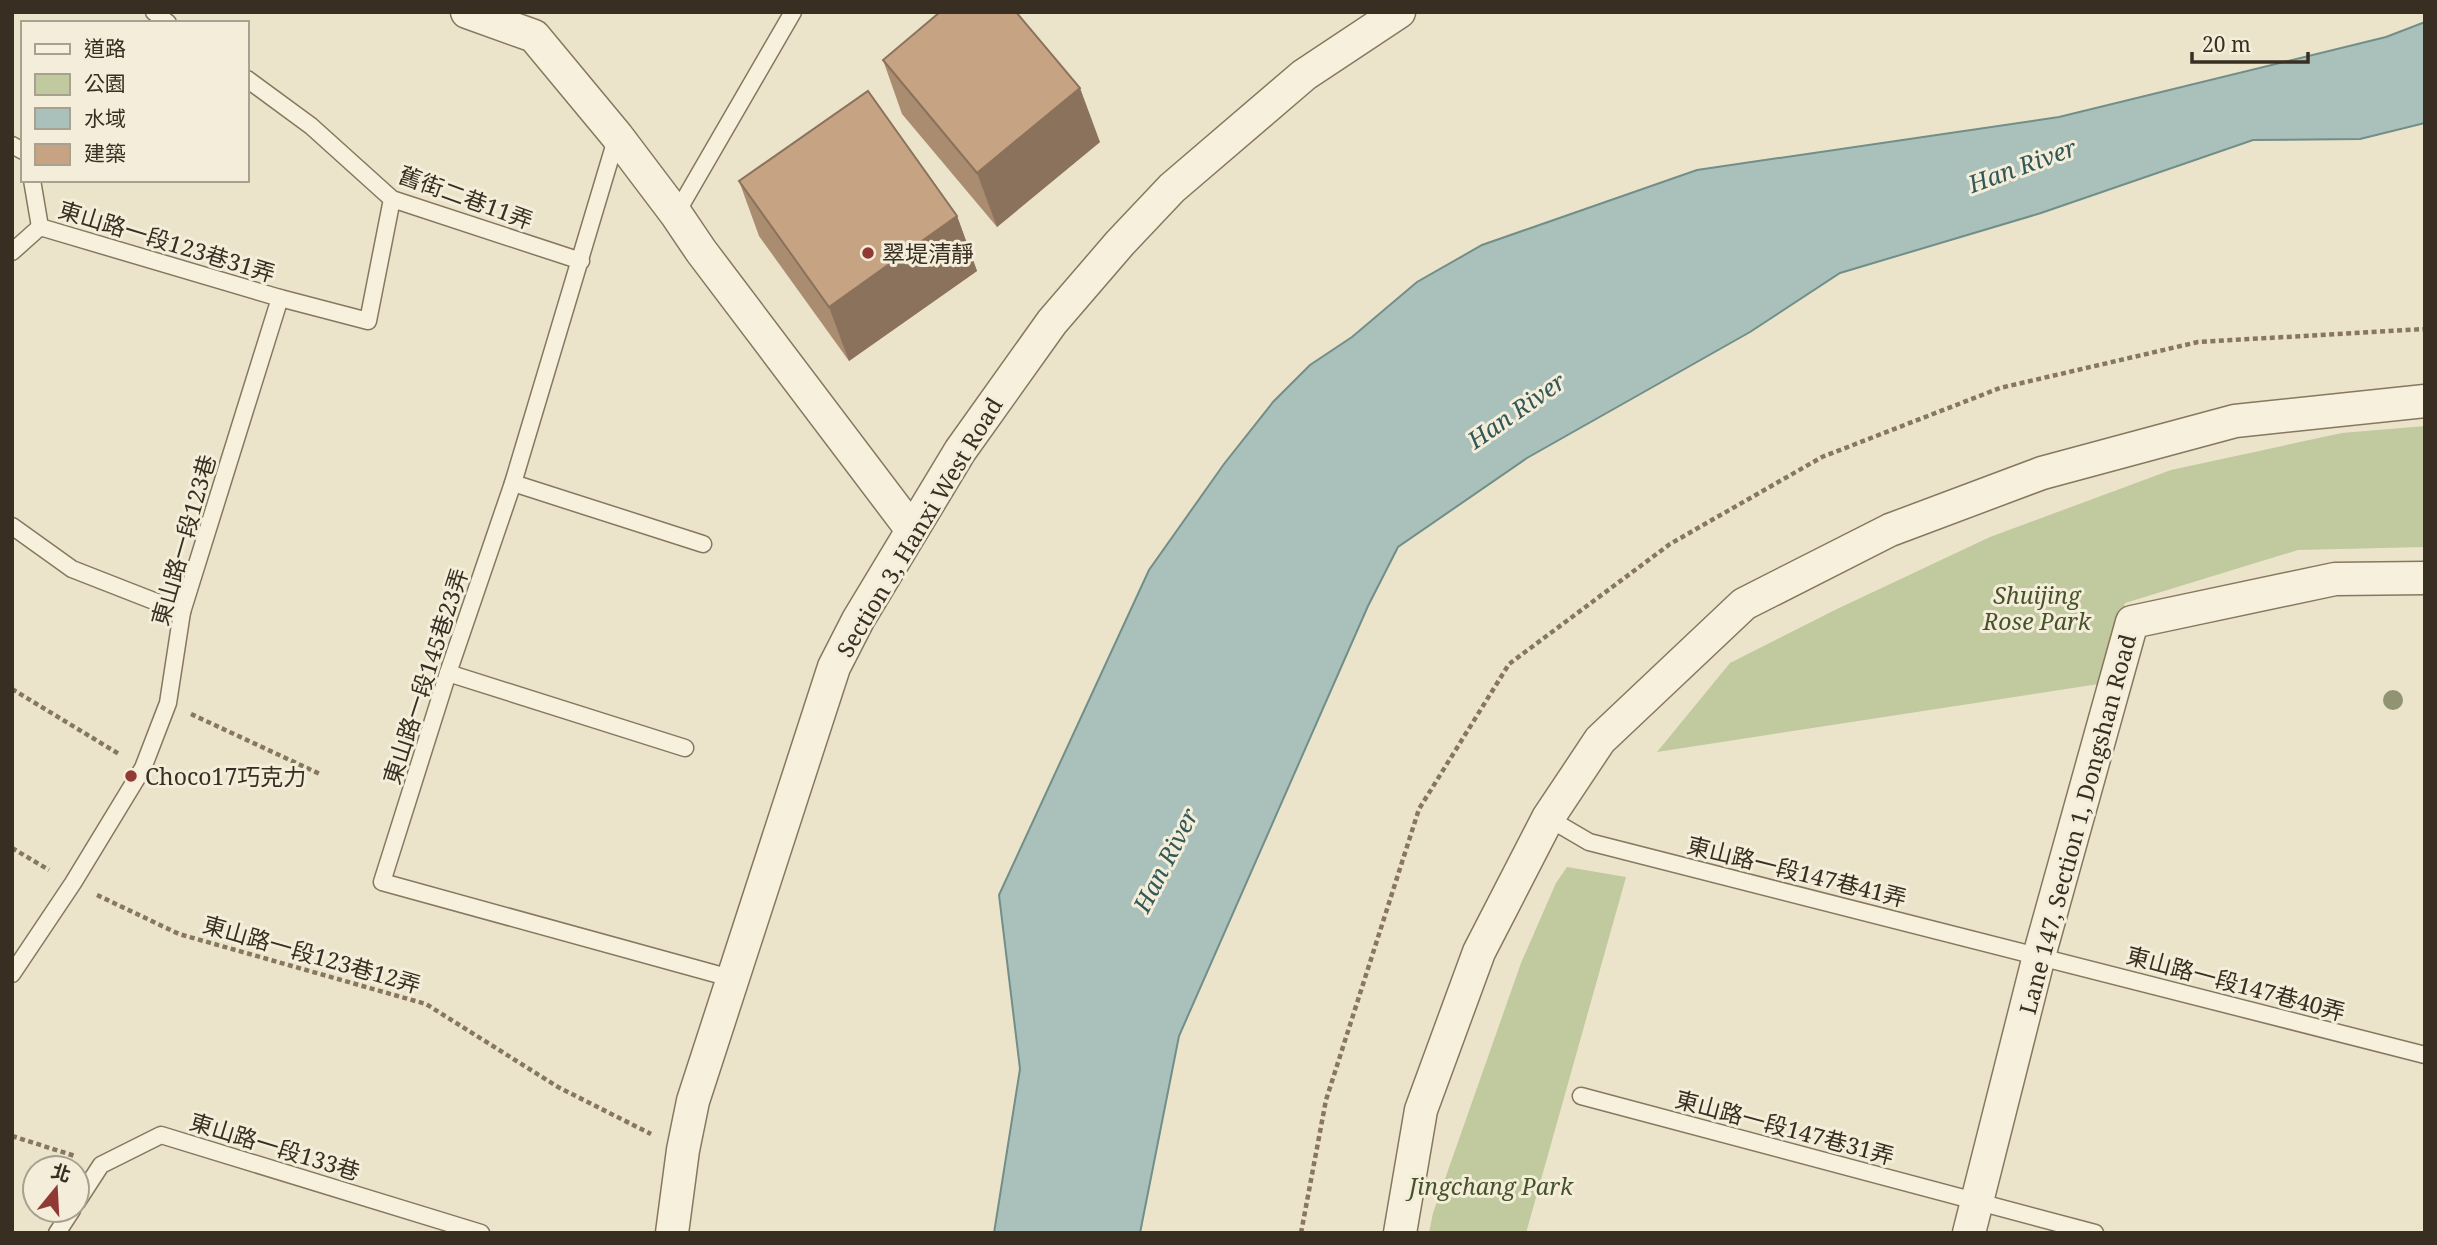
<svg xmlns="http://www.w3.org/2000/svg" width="2437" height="1245" viewBox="0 0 2437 1245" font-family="'Noto Serif','Noto Sans TC',serif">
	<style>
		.green { fill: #c1c99e }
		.water { fill: #aac0bb; stroke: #718e89; stroke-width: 2 }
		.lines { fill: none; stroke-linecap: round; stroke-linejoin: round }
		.service-casing { stroke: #87775f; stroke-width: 19 }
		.minor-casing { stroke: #87775f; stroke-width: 35 }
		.path { stroke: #87775f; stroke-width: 4.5; stroke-dasharray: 5 3.5; stroke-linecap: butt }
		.service { stroke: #f7f0dc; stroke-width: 16 }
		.minor { stroke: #f7f0dc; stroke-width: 32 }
		.tree { fill: #909472 }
		.wall { fill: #aa8c71 }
		.shaded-wall { fill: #8b725c }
		.building { fill: #c6a383; stroke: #8b725c; stroke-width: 2 }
		.poi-dot { fill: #913a34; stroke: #f3edd9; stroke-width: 2.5 }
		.labels { text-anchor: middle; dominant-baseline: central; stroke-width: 6; stroke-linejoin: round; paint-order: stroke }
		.street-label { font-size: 23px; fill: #382e22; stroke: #f3edd9 }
		.poi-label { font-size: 23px; fill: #382e22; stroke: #f3edd9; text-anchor: start }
		.park-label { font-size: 23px; font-style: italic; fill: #46532a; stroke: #f3edd9 }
		.water-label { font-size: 24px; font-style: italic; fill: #325757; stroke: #f3edd9 }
	</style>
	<rect width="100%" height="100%" fill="#ebe4ca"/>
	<g class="green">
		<polygon points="2425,426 2425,547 2298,550 2125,603 2105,683 1657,752 1730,663 1837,609 1990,537 2171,470 2342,433"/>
		<polygon points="1567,867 1626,877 1526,1233 1429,1233 1433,1213 1521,963 1556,883"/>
	</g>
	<polygon class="water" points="2425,22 2425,123 2360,139 2253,140 2041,213 1840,273 1750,332 1527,458 1398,547 1368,606 1179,1036 1140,1233 994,1233 1020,1069 999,895 1149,570 1224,464 1273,402 1310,365 1352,337 1417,282 1482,245 1697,170 2059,117 2386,37"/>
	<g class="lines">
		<defs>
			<g id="service">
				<polyline points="154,12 168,23"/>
				<polyline points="247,79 311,126 392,199 581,261"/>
				<polyline points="617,136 513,483 448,673 382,882 734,979"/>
				<polyline points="12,145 23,151"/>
				<polyline points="32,180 40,227 280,298 368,321 392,199"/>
				<polyline points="676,214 793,12"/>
				<polyline points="12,252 40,227"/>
				<polyline points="513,483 703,544"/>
				<polyline points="12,526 72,569 182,612"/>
				<polyline points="448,673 685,748"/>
				<polyline points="1548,818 1589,842 2425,1055"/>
				<polyline points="12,974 73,883 143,768 168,703 182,612 280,298"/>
				<polyline points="1581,1096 2095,1233"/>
				<polyline points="77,1202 101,1165 161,1135 481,1233"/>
				<polyline points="57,1233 72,1210"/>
			</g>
			<g id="minor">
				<polyline points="467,12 534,36 617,136 676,214 701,251 912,530"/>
				<polyline points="672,1233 683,1150 693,1101 834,667 858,620 960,451 1052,322 1120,243 1172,188 1304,75 1399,12"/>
				<polyline points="1400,1233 1421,1110 1479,952 1548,818 1600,740 1744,604 1890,530 2042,473 2235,421 2425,401"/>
				<polyline points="1969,1233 2039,956 2132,622 2335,579 2425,578"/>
			</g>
		</defs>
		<use href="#service" class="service-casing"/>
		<use href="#minor" class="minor-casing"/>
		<g class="path">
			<polyline points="12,689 119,754"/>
			<polyline points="191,714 322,775"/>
			<polyline points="12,848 49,870"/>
			<polyline points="97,895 179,934 426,1004 558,1087 651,1134"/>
			<polyline points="12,1136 75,1156"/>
			<polyline points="1301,1233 1326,1100 1419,809 1509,664 1670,544 1822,457 2000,388 2198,342 2425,329"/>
		</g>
		<use href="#service" class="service"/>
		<use href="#minor" class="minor"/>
	</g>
	<circle class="tree" cx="2393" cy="700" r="10"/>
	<g class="wall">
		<polygon points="883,60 1100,142 997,227 902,114"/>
		<polygon points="739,181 957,216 977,271 849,361 759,236"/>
	</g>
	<g class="shaded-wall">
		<polygon points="1080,88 1100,142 997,227 977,173"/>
		<polygon points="957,216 977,271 849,361 829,307"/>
	</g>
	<g class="building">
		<polygon points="940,12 1016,12 1080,88 977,173 883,60"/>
		<polygon points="868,91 957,216 829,307 739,181"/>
	</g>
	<g class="poi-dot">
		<circle cx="868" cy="253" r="7"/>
		<circle cx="131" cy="776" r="7"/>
	</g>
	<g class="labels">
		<g class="street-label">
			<text transform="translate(466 197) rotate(20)">舊街二巷11弄</text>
			<text transform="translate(167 241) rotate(17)">東山路一段123巷31弄</text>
			<text transform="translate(919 527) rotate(-59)">Section 3, Hanxi West Road</text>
			<text transform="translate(183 540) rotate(-74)">東山路一段123巷</text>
			<text transform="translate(425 676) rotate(-72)">東山路一段145巷23弄</text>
			<text transform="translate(2077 824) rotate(-75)">Lane 147, Section 1, Dongshan Road</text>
			<text transform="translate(1797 871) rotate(14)">東山路一段147巷41弄</text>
			<text transform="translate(312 954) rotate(16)">東山路一段123巷12弄</text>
			<text transform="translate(2236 983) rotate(15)">東山路一段147巷40弄</text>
			<text transform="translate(1785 1127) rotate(15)">東山路一段147巷31弄</text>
			<text transform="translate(275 1146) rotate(17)">東山路一段133巷</text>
		</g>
		<g class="poi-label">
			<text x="882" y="253">翠堤清靜</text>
			<text x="145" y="776">Choco17巧克力</text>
		</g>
		<g class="park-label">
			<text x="2037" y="595">Shuijing<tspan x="2037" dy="26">Rose Park</tspan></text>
			<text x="1491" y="1186">Jingchang Park</text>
		</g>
		<g class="water-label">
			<text transform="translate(2022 165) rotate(-20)">Han River</text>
			<text transform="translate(1516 410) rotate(-35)">Han River</text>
			<text transform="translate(1165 860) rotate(-63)">Han River</text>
		</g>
	</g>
	<rect width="2437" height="1245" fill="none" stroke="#382e22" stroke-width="28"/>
	<rect x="21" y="21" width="228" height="161" fill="#f3edd9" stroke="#a8a190" stroke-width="2"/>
	<rect x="35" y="44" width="35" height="10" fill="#f7f0dc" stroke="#a8a190" stroke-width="2"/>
	<text x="84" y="56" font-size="21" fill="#382e22">道路</text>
	<rect x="35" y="74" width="35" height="21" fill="#c1c99e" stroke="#a8a190" stroke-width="2"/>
	<text x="84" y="91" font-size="21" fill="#382e22">公園</text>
	<rect x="35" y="108" width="35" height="21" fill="#aac0bb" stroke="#a8a190" stroke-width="2"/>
	<text x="84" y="126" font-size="21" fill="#382e22">水域</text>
	<rect x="35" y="144" width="35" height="21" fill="#c6a383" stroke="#a8a190" stroke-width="2"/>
	<text x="84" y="161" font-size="21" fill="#382e22">建築</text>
	<g transform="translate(56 1189) rotate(18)"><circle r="33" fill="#f3edd9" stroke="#a8a190" stroke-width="2"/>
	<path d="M0-5L12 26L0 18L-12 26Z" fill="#913a34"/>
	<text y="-10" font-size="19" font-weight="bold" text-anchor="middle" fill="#382e22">北</text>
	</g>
	<path d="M2192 52v10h116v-10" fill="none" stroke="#382e22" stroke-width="3.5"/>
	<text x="2202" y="52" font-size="21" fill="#382e22" stroke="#f3edd9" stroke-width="5" paint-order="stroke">20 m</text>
</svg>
